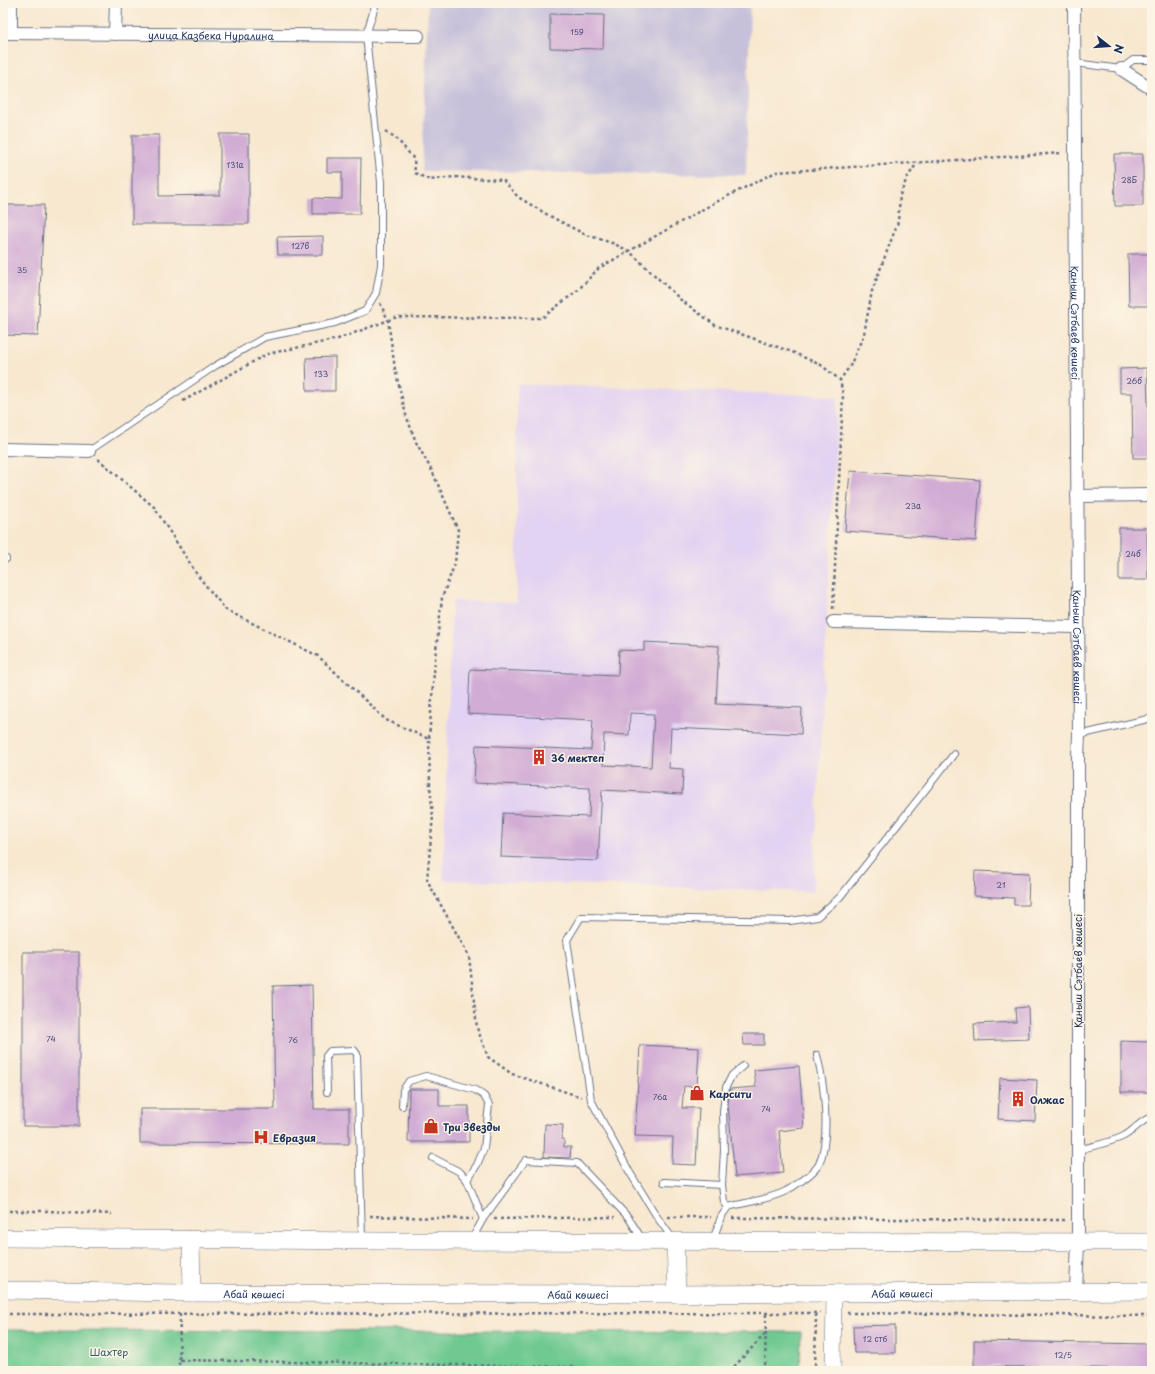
<svg xmlns="http://www.w3.org/2000/svg" width="1155" height="1374" viewBox="0 0 1155 1374" font-family="'Playpen Sans',sans-serif">
	<style>
		.built { fill: #e3d3f2 }
		.industrial { fill: #c6c0da }
		.green { fill: #6fc990; stroke: #457c77 }
		.building { fill: #d1acd5; fill-rule: evenodd }
		.lines { fill: none; stroke-linecap: round; stroke-linejoin: round }
		.service-casing { stroke: #687086; stroke-width: 8 }
		.minor-casing { stroke: #687086; stroke-width: 14 }
		.tertiary-casing { stroke: #687086; stroke-width: 16 }
		.secondary-casing { stroke: #687086; stroke-width: 18 }
		.path { stroke: #687086; stroke-width: 2.5; stroke-dasharray: 3 3; stroke-linecap: butt }
		.service { stroke: #fff; stroke-width: 6 }
		.minor { stroke: #fff; stroke-width: 12 }
		.tertiary { stroke: #fff; stroke-width: 15 }
		.secondary { stroke: #fff; stroke-width: 17 }
		.labels { text-anchor: middle; dominant-baseline: central; stroke-width: 3; stroke-linejoin: round; paint-order: stroke }
		.number-label { font-size: 8px; fill: #484e7c }
		.street-label { font-size: 10px; fill: #1b2f5e; stroke: #fcf5e5 }
		.poi-label { font-size: 10px; font-weight: bold; fill: #1b2f5e; stroke: #fcf5e5; text-anchor: start }
		.park-label { font-size: 10px; fill: #345d6d; stroke: #fcf5e5 }
	</style>
	<rect width="100%" height="100%" fill="#fcf5e5"/>
	<filter id="ink" filterUnits="userSpaceOnUse"><feTurbulence type="fractalNoise" baseFrequency=".025" numOctaves="2"/><feDisplacementMap in="SourceGraphic" scale="8" xChannelSelector="R" yChannelSelector="G"/><feConvolveMatrix kernelMatrix="1 2 1 2 8 2 1 2 1" color-interpolation-filters="sRGB"/></filter>
	<filter id="wash" filterUnits="userSpaceOnUse"><feTurbulence type="fractalNoise" baseFrequency=".012" numOctaves="4" result="noise"/><feDisplacementMap in="SourceGraphic" scale="16" xChannelSelector="R" yChannelSelector="G"/><feGaussianBlur stdDeviation="0.9" result="paint"/><feColorMatrix in="noise" values="0 0 0 0 0 0 0 0 0 0 0 0 0 0 0 0 0 1.4 0 .05"/><feComposite in="paint" operator="in"/></filter>
	<g filter="url(#wash)">
		<rect width="100%" height="100%" fill="#f8e8d0"/>
		<polygon class="built" points="517,384 838,396 813,892 443,880 452,601 517,602"/>
		<polygon class="industrial" points="428,3 750,3 746,175 422,171"/>
		<polygon class="green" points="3,1330 801,1332 800,1371 3,1371"/>
		<g id="blocks">
			<g class="building">
				<polygon points="550,14 604,15 603,49 550,48"/>
				<polygon points="220,134 249,134 249,224 132,224 132,135 159,135 159,196 220,195"/>
				<polygon points="1114,154 1143,154 1143,206 1115,206"/>
				<polygon points="327,158 361,158 360,214 313,214 313,198 342,199 342,172 327,172"/>
				<polygon points="3,205 44,205 38,336 3,335"/>
				<polygon points="323,236 323,255 278,255 277,237"/>
				<polygon points="1128,254 1152,254 1152,306 1129,306"/>
				<polygon points="335,357 335,391 307,391 306,358"/>
				<polygon points="1147,368 1148,406 1152,406 1152,458 1133,458 1132,393 1120,393 1120,369"/>
				<polygon points="850,471 980,480 976,541 845,531"/>
				<polygon points="1119,528 1147,528 1148,580 1119,580"/>
				<path d="M644 642 719 646 716 704 802 708 801 734 671 728 669 768 683 769 682 794 602 790 598 861 501 857 503 813 589 817 590 788 474 783 476 745 591 750 593 720 468 714 470 669 618 675 619 650 644 651ZM630 713 654 714 651 767 603 765 604 734 629 735Z"/>
				<polygon points="975,871 1029,873 1028,905 1014,905 1014,898 974,896"/>
				<rect x="23" y="952" width="56" height="174"/>
				<polygon points="312,985 314,1109 349,1109 349,1144 140,1143 140,1109 275,1109 273,986"/>
				<polygon points="1028,1007 1029,1039 975,1041 974,1024 1016,1022 1015,1008"/>
				<polygon points="743,1034 764,1034 764,1045 744,1045"/>
				<polygon points="1121,1041 1150,1042 1149,1092 1121,1092"/>
				<polygon points="640,1045 699,1048 697,1087 684,1086 682,1108 699,1108 696,1165 672,1164 673,1137 635,1136"/>
				<polygon points="799,1066 804,1128 779,1131 783,1173 735,1177 728,1105 730,1089 756,1087 754,1070"/>
				<polygon points="1000,1078 1037,1080 1035,1121 998,1119"/>
				<polygon points="409,1089 439,1089 439,1106 469,1106 469,1142 408,1142"/>
				<polygon points="545,1124 563,1125 562,1139 564,1139 564,1147 571,1147 570,1158 544,1157"/>
				<polygon points="895,1325 895,1353 854,1353 853,1326"/>
				<polygon points="974,1341 1152,1344 1152,1369 974,1366"/>
			</g>
		</g>
	</g>
	<g filter="url(#ink)">
		<use href="#blocks" fill-opacity="0" stroke="#687086" stroke-width="1"/>
		<g class="lines">
			<defs>
				<g id="service">
					<polyline points="1075,63 1121,69 1133,60 1152,60"/>
					<polyline points="89,451 215,366 265,337 335,323 365,311 376,293 381,265 381,182 366,35 376,3"/>
					<polyline points="3,559 6,559"/>
					<polyline points="1079,735 1152,718"/>
					<polyline points="327,1092 326,1056 330,1051 354,1050 357,1054 362,1239"/>
					<polyline points="402,1106 403,1090 409,1081 426,1076 475,1090 484,1096 489,1105 484,1148 477,1165 467,1180"/>
					<path d="M1078 1150C1092 1146 1110 1143 1124 1136 1134 1131 1142 1119 1152 1117"/>
					<polyline points="433,1158 460,1172 467,1180 483,1219"/>
					<polyline points="664,1182 722,1185"/>
					<polyline points="728,1207 724,1202 722,1185 724,1150 723,1111 726,1087 732,1075 743,1066"/>
					<polyline points="472,1239 483,1219 526,1160 577,1163 628,1217 642,1239"/>
					<polyline points="673,1239 657,1217 629,1171 591,1100 567,940 581,917 790,921 817,917 840,897 954,754"/>
					<path d="M713 1240 721 1217 728 1207C747 1202 768 1200 786 1191 796 1185 814 1174 819 1164 831 1137 824 1083 817 1055"/>
				</g>
				<g id="minor">
					<path id="s1" d="M1074 3 1079 735 1078 756V1242L1076 1291"/>
					<path id="s2" d="M3 33 418 36"/>
					<polyline points="11,33 11,3"/>
					<polyline points="115,34 116,3"/>
					<polyline points="1121,69 1152,89"/>
					<polyline points="3,449 89,451"/>
					<polyline points="1077,496 1152,495"/>
					<polyline points="833,622 1078,627"/>
				</g>
				<polyline id="tertiary" points="833,1371 834,1294"/>
				<g id="secondary">
					<polyline points="3,1238 376,1241 1152,1242"/>
					<polyline points="191,1239 192,1293"/>
					<polyline points="675,1242 677,1294"/>
					<path id="s3" d="M3 1290 178 1293 677 1294 1152 1291"/>
				</g>
			</defs>
			<use href="#service" class="service-casing"/>
			<use href="#minor" class="minor-casing"/>
			<use href="#tertiary" class="tertiary-casing"/>
			<use href="#secondary" class="secondary-casing"/>
			<g class="path">
				<polyline points="386,131 397,139 414,159 415,173 430,180 454,177 503,180 518,197 548,215 584,234 612,243 629,251 681,300 715,325 792,352 821,365 840,380 850,366 864,334 872,291 898,222 900,195 907,178 917,163"/>
				<polyline points="380,303 388,320 395,369 406,415 416,442 432,471 458,530 455,563 442,598 435,659 429,739"/>
				<polyline points="183,401 267,354 338,339 397,317 542,318 578,290 599,268 716,202 776,172 1062,153"/>
				<polyline points="98,459 154,507 198,576 226,610 318,656 386,720 429,739 430,786 433,816 427,880 469,956 477,1028 488,1057 512,1074 581,1097"/>
				<polyline points="833,609 843,395 840,380"/>
				<polyline points="3,1211 46,1211 112,1214"/>
				<polyline points="370,1216 473,1219"/>
				<polyline points="668,1217 711,1217"/>
				<polyline points="732,1218 1065,1220"/>
				<polyline points="494,1219 615,1217"/>
				<polyline points="847,1313 1152,1316"/>
				<polyline points="3,1314 820,1313"/>
				<polyline points="180,1360 572,1367 588,1371"/>
				<polyline points="179,1371 180,1313"/>
				<polyline points="418,1371 418,1364"/>
				<polyline points="730,1371 765,1334"/>
				<polyline points="765,1371 766,1313"/>
				<polyline points="815,1371 816,1313"/>
			</g>
			<use href="#service" class="service"/>
			<use href="#minor" class="minor"/>
			<use href="#tertiary" class="tertiary"/>
			<use href="#secondary" class="secondary"/>
		</g>
	</g>
	<defs>
		<symbol id="building-bare" viewBox="-9 -9 18 18"><path d="M-4-6H4V6H1V3H-1V6H-4ZM-2.5-4.3h1.7v1.8h-1.7ZM.8-4.3h1.7v1.8H.8ZM-2.5-1h1.7V.8h-1.7ZM.8-1h1.7V.8H.8Z" fill="#c8321e" stroke="#fcf5e5" stroke-width="2.5" paint-order="stroke"/></symbol>
		<symbol id="shop-bare" viewBox="-9 -9 18 18"><path d="M-5-2.5h2.3a2.7 3.5 0 0 1 5.4 0H5L5.5 6h-11ZM-1.5-2.5h3a1.5 2.3 0 0 0-3 0Z" fill="#c8321e" stroke="#fcf5e5" stroke-width="2.5" paint-order="stroke"/></symbol>
		<symbol id="hospital-bare" viewBox="-9 -9 18 18"><path d="M-5-5h3v3.5h4V-5h3V5h-3V1.5h-4V5h-3Z" fill="#c8321e" stroke="#fcf5e5" stroke-width="2.5" paint-order="stroke"/></symbol>
	</defs>
	<g fill-rule="evenodd">
		<use href="#building-bare" x="528" y="746" width="22" height="22"/>
		<use href="#shop-bare" x="686" y="1082" width="22" height="22"/>
		<use href="#building-bare" x="1007" y="1088" width="22" height="22"/>
		<use href="#shop-bare" x="420" y="1115" width="22" height="22"/>
		<use href="#hospital-bare" x="250" y="1126" width="22" height="22"/>
	</g>
	<g class="labels">
		<g class="number-label">
			<text x="577" y="32">159</text>
			<text x="235" y="165">131а</text>
			<text x="1129" y="180">28Б</text>
			<text x="300" y="246">127в</text>
			<text x="22" y="270">35</text>
			<text x="321" y="374">133</text>
			<text x="1134" y="381">26б</text>
			<text x="913" y="506">23а</text>
			<text x="1133" y="554">24б</text>
			<text x="1001" y="885">21</text>
			<text x="51" y="1039">74</text>
			<text x="293" y="1040">76</text>
			<text x="660" y="1097">76а</text>
			<text x="766" y="1109">74</text>
			<text x="875" y="1339">12 стб</text>
			<text x="1063" y="1355">12/5</text>
		</g>
		<g class="street-label">
			<text stroke="none"><textPath href="#s2" startOffset="208">улица Казбека Нуралина</textPath></text>
			<text stroke="none"><textPath href="#s1" startOffset="320">Қаныш Сәтбаев көшесі</textPath></text>
			<text stroke="none"><textPath href="#s1" startOffset="644">Қаныш Сәтбаев көшесі</textPath></text>
			<text transform="translate(1077 971) rotate(-90)">Қаныш Сәтбаев көшесі</text>
			<text stroke="none"><textPath href="#s3" startOffset="251">Абай көшесі</textPath></text>
			<text stroke="none"><textPath href="#s3" startOffset="899">Абай көшесі</textPath></text>
			<text stroke="none"><textPath href="#s3" startOffset="575">Абай көшесі</textPath></text>
		</g>
		<g class="poi-label">
			<text x="551" y="757">36 мектеп</text>
			<text x="709" y="1093">Карсити</text>
			<text x="1030" y="1099">Олжас</text>
			<text x="443" y="1126">Три Звезды</text>
			<text x="273" y="1137">Евразия</text>
		</g>
		<g class="park-label">
			<text x="109" y="1351">Шахтер</text>
		</g>
	</g>
	<rect width="1155" height="1374" fill="none" stroke="#fcf5e5" stroke-width="16"/>
	<g transform="translate(1109 46) rotate(107)" stroke="#fcf5e5" stroke-width="3" paint-order="stroke">
	<path d="M0-3L7 15L0 10L-7 15Z" fill="#1b2f5e"/>
	<text y="-6" font-size="11" font-weight="bold" text-anchor="middle" fill="#1b2f5e">N</text>
	</g>
</svg>
